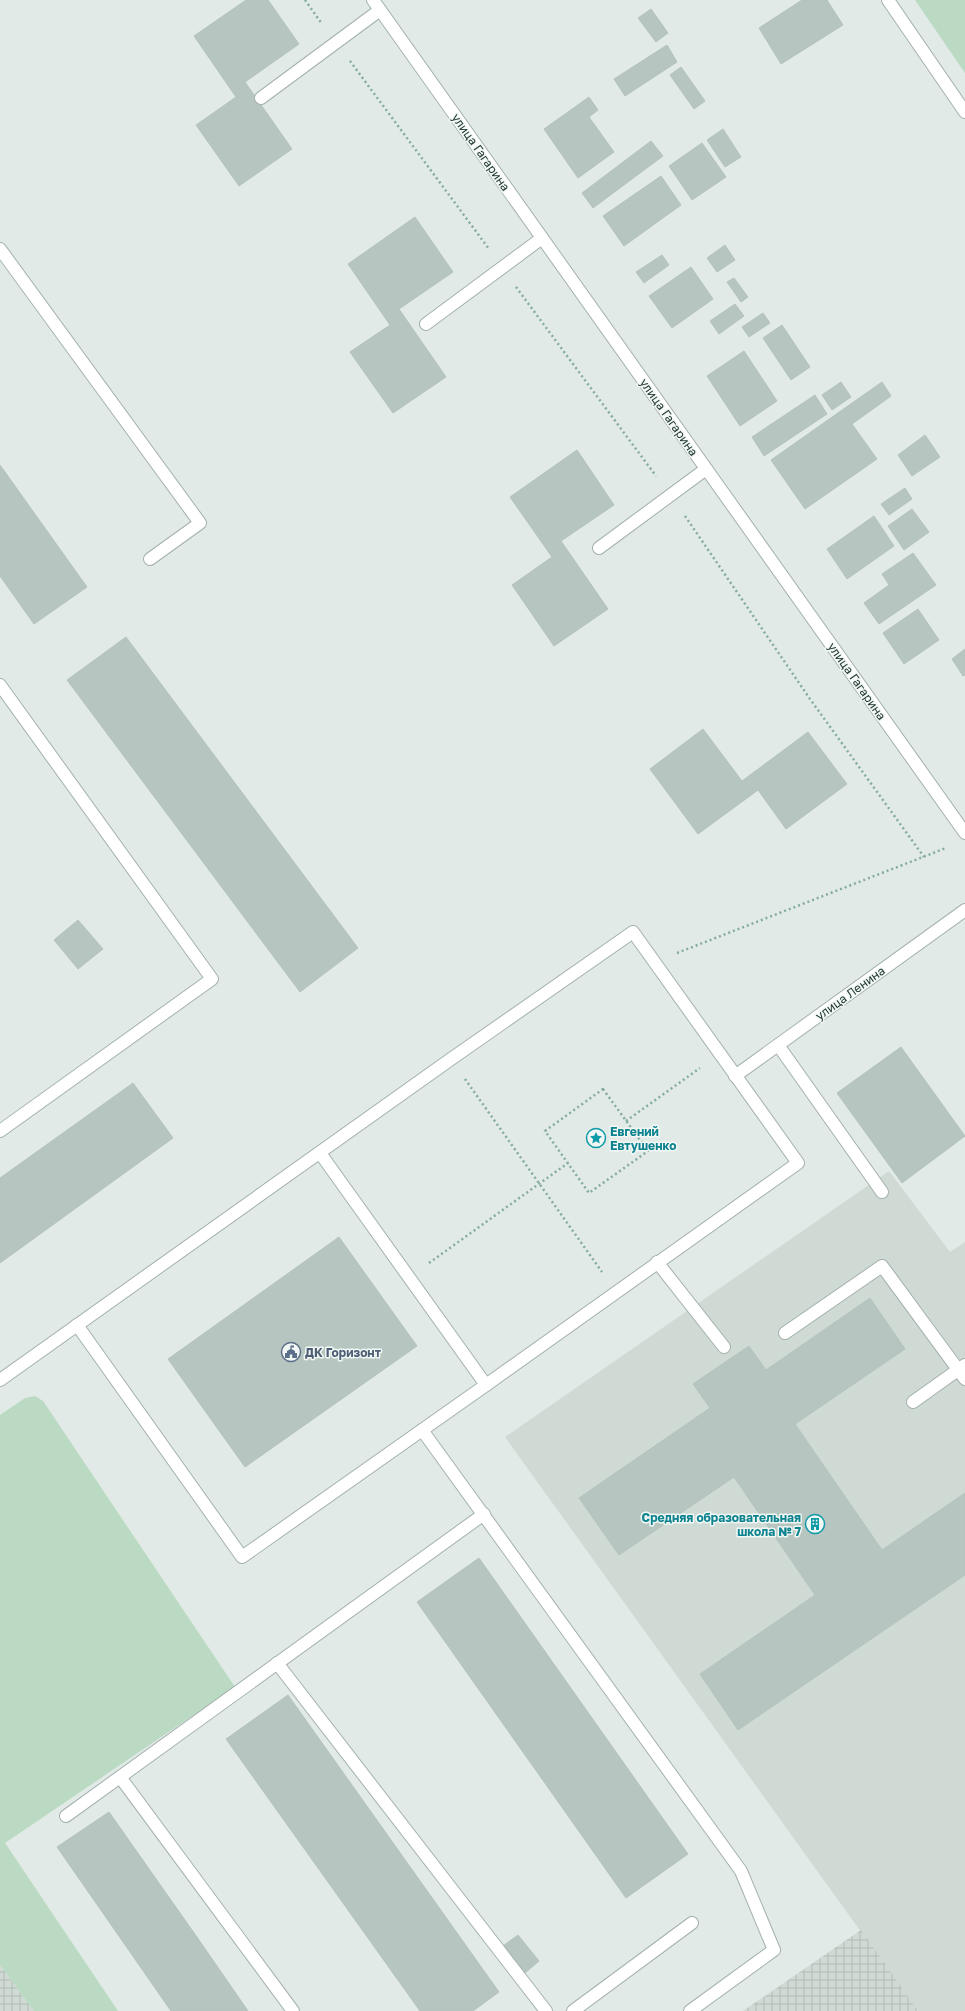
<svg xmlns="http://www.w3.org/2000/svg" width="965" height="2011" viewBox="0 0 965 2011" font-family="'Golos Text',sans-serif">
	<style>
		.built { fill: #cfdad5 }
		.industrial { fill: url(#industrial-grid) }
		.grass { fill: #bbdac3 }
		.building { fill: #b6c5bf; stroke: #b4c3bd }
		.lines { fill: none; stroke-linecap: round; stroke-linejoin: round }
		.minor-casing { stroke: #a4b1ad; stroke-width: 14 }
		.path { stroke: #84ab9f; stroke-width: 2.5; stroke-dasharray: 2 3; stroke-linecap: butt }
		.minor { stroke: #fff; stroke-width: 12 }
		.labels { text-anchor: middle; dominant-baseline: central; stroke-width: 3; stroke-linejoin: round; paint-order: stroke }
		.street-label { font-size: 12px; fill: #233933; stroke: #f1f7f4 }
		.culture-label { font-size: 12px; font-weight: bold; fill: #0d838f; stroke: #f1f7f4; text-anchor: start }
		.service-label { font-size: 12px; font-weight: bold; fill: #4e5e75; stroke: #f1f7f4; text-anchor: start }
	</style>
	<defs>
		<pattern id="industrial-grid" width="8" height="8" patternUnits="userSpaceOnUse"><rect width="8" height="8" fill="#cfdad5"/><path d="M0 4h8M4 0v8" fill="none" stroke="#b1bcb7"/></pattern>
	</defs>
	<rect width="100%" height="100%" fill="#e1eae6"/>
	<polygon class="built" points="889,1171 950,1252 965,1242 965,2011 918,2011 505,1437"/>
	<g class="industrial">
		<polygon points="861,1930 918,2011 743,2011"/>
		<polygon points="0,1965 34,2011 0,2011"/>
	</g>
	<g class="grass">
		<polygon points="915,0 965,0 965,73"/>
		<polygon points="35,1396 43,1401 235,1687 5,1843 118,2011 34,2011 0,1965 0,1415 25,1398"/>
	</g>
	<g class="building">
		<polygon points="246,0 268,0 299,44 245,82 292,149 239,186 196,125 236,97 194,36"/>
		<polygon points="802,0 827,0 843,25 781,64 759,28"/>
		<polygon points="651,9 668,33 656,42 638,18"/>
		<polygon points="667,45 677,62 625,96 614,79"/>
		<polygon points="681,67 705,101 694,109 670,75"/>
		<polygon points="589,97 598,110 589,117 614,152 578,178 544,129"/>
		<polygon points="723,129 741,157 725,167 707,140"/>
		<polygon points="651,141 663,156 593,208 582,193"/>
		<polygon points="702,143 726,177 692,200 669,166"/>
		<polygon points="661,176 681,205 624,246 603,216"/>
		<polygon points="415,217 453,272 399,309 446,377 393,413 350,352 390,325 348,264"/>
		<polygon points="725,245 735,260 717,272 707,258"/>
		<polygon points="662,255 669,265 644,283 636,272"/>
		<polygon points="691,267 713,299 672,328 649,296"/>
		<polygon points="734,278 748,297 741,302 727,282"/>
		<polygon points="735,304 744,316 719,334 710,321"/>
		<polygon points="763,313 770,323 749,337 742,327"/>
		<polygon points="782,325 810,367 791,380 763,338"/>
		<polygon points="744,351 777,401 740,426 707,376"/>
		<polygon points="841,382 851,397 832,410 822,395"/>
		<polygon points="882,382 891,396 852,424 877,459 805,509 771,460"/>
		<polygon points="815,395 827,414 764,456 752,437"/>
		<polygon points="925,435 940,457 912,476 898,455"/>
		<polygon points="577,450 614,505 561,541 608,609 554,646 512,585 552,557 510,497"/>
		<polygon points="0,465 87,587 34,624 0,576"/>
		<polygon points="905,488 912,499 889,515 881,504"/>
		<polygon points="912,509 929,532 904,550 888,526"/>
		<polygon points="874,516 894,546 847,579 827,549"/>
		<polygon points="913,553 936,585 879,624 864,603 889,585 882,574"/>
		<polygon points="918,609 939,640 904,664 883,633"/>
		<polygon points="126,637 358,948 300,992 67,680"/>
		<polygon points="965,649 965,675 963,676 952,659"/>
		<polygon points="703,729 742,781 808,732 847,784 786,829 758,790 698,834 650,769"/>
		<polygon points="78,920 103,949 78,969 54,940"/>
		<polygon points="901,1047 965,1136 902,1183 837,1093"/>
		<polygon points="133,1083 173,1138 0,1263 0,1178"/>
		<polygon points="339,1237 417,1346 245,1467 168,1359"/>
		<polygon points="870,1298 905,1349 795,1424 882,1550 965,1493 965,1575 738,1730 700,1674 815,1595 734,1477 619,1555 579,1498 710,1408 693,1384 749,1346 766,1370"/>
		<polygon points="479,1558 688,1854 626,1898 417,1602"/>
		<polygon points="288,1695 499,1992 473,2011 420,2011 226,1739"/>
		<polygon points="109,1812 199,1940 248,2011 171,2011 57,1847"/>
		<polygon points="518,1935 539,1961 525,1973 503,1946"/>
	</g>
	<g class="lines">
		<defs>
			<g id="minor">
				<polyline points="373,0 965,833"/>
				<polyline points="888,0 965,112"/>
				<polyline points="261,98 380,10"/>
				<polyline points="0,249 200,523 150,559"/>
				<polyline points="426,324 542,238"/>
				<polyline points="599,548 706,469"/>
				<polyline points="0,685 212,979 0,1131"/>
				<polyline points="778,1045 882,1192"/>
				<polyline points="735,1076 965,910"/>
				<polyline points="657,1262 724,1347"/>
				<polyline points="77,1325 242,1557 486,1385 320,1153"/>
				<polyline points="785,1333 882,1266 965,1379"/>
				<polyline points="0,1380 451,1059 633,932 798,1163 486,1385"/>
				<polyline points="913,1402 965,1365"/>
				<polyline points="422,1430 741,1871 774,1950 690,2011"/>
				<polyline points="277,1663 546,2011"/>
				<polyline points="120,1777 293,2011"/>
				<polyline points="66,1816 484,1514"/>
				<polyline points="573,2011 692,1923"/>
			</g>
		</defs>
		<use href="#minor" class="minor-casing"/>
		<g class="path">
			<polyline points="305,0 322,24"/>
			<polyline points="350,61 489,249"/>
			<polyline points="516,287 656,476"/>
			<polyline points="685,516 810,699 924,857"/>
			<polyline points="677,953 946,848"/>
			<polyline points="465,1079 602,1272"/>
			<polygon points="603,1089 648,1151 589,1193 545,1131"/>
			<polyline points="626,1121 700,1068"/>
			<polyline points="429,1263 568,1163"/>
		</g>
		<use href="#minor" class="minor"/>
	</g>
	<defs>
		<symbol id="sight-ring" viewBox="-11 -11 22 22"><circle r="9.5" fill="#f1f7f4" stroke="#0f9aa8" stroke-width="1.5"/><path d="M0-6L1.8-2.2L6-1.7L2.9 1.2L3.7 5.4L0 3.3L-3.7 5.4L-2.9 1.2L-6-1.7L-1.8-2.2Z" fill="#0f9aa8"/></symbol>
		<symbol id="civic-ring" viewBox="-11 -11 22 22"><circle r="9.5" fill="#f1f7f4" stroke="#5c6f8a" stroke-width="1.5"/><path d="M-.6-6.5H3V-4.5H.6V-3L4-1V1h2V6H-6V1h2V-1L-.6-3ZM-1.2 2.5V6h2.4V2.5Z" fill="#5c6f8a"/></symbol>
		<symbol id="building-ring" viewBox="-11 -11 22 22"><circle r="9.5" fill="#f1f7f4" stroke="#0f9aa8" stroke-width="1.5"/><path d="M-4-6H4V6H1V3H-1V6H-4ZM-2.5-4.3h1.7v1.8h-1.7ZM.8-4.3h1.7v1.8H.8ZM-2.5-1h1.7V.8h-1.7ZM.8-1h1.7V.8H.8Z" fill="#0f9aa8"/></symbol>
	</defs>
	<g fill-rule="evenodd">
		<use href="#sight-ring" x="585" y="1127" width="22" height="22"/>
		<use href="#civic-ring" x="280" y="1341" width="22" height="22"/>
		<use href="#building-ring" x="804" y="1513" width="22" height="22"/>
	</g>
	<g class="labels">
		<g class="street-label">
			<text transform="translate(481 152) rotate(55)">улица Гагарина</text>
			<text transform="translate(669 417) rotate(55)">улица Гагарина</text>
			<text transform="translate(857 681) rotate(55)">улица Гагарина</text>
			<text transform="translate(850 993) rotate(-36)">улица Ленина</text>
		</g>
		<g class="culture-label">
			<text x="610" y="1131">Евгений<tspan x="610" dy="14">Евтушенко</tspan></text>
			<text x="801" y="1517" text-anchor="end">Средняя образовательная<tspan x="801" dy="14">школа № 7</tspan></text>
		</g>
		<g class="service-label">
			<text x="305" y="1352">ДК Горизонт</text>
		</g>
	</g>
</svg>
